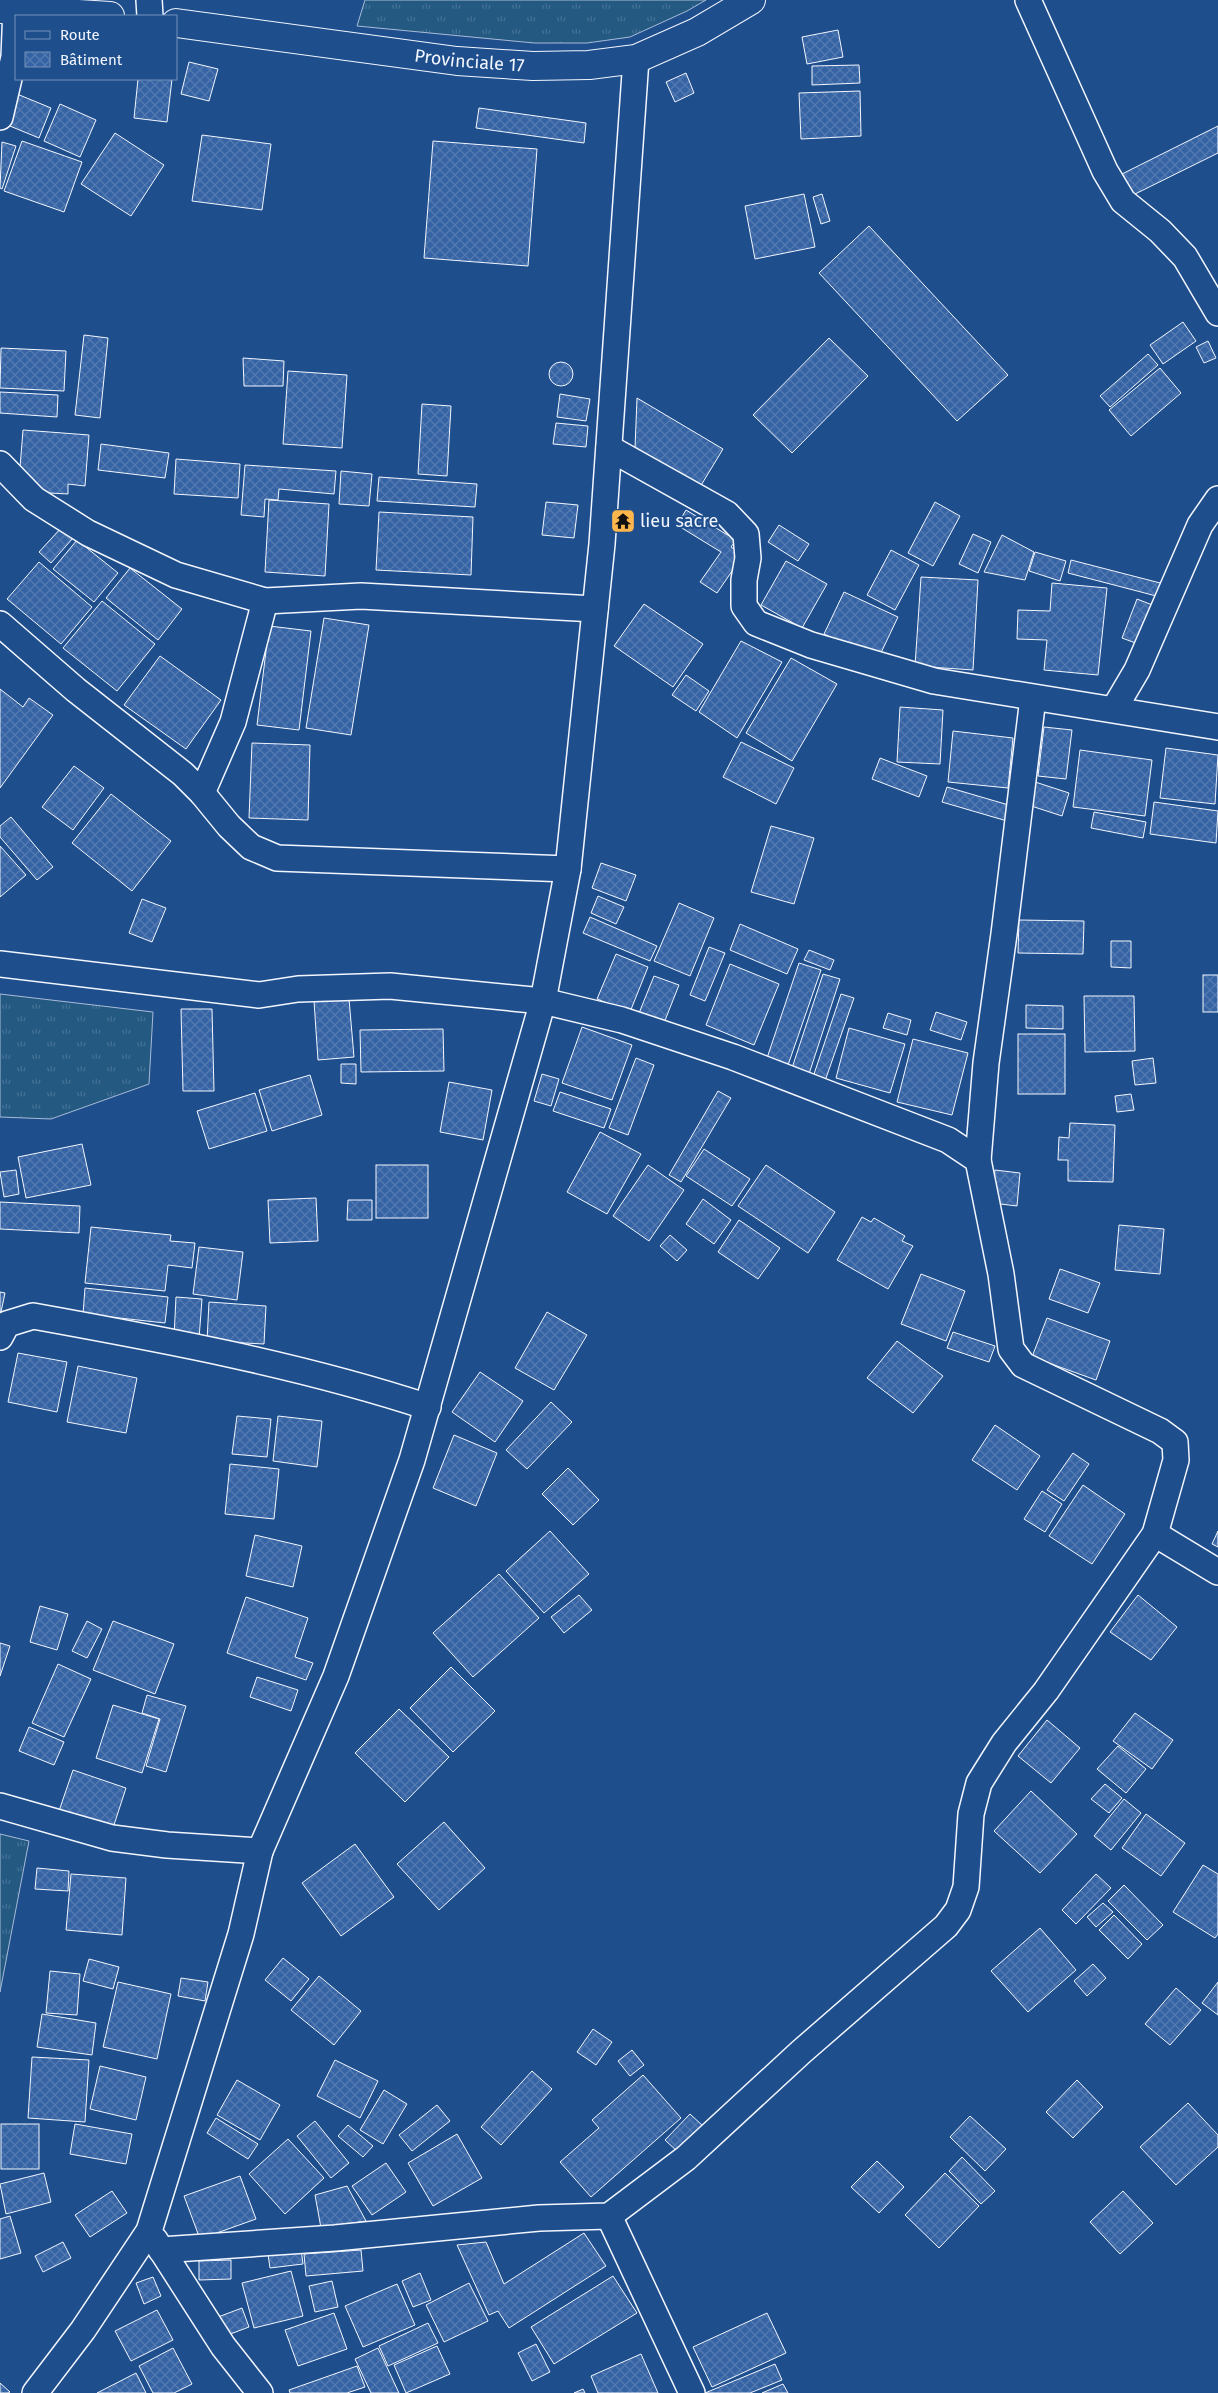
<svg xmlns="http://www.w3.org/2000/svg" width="1218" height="2393" viewBox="0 0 1218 2393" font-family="'Fira Sans',sans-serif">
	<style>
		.grass { fill: url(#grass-tufts); stroke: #a8bbd7 }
		.building { fill: url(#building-cross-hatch); stroke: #f2f6ff }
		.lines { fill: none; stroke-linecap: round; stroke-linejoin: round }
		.street-casing { stroke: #f2f6ff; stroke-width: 28 }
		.primary-casing { stroke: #f2f6ff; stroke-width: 30 }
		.street { stroke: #1f4e8c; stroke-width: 25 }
		.primary { stroke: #1f4e8c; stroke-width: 28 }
		.labels { text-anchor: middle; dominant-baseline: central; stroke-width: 4; stroke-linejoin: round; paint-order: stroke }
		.street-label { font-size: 18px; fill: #f2f6ff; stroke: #1f4e8c }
		.poi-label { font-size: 18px; fill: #f2f6ff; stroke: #1f4e8c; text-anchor: start }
	</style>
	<defs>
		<pattern id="grass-tufts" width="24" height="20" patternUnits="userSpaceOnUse" patternTransform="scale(1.25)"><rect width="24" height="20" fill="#245a82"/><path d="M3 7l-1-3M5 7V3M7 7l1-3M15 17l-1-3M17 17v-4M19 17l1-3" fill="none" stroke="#447295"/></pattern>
		<pattern id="building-cross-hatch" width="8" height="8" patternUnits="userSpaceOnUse" patternTransform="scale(1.25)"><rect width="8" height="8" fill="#3563a3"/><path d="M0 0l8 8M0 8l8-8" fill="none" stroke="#537ab1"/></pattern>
	</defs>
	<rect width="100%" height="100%" fill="#1f4e8c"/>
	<g class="grass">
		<polygon points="365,0 706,0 687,11 630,37 587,43 534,43 357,26"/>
		<polygon points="0,994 153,1012 149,1084 51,1119 0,1117"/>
		<polygon points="0,1834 29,1841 0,1992"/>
	</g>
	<g class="building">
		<polygon points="838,30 843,57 807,64 802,37"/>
		<polygon points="189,62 218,69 209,101 181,94"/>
		<polygon points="859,65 860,83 812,85 812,66"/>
		<polygon points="686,73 694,93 675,102 666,82"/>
		<polygon points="138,79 172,79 167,122 134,118"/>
		<polygon points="860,91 861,136 801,139 799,93"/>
		<polygon points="17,94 51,108 39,138 5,124"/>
		<polygon points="60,104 96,120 80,157 44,141"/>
		<polygon points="479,108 586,123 584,143 476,128"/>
		<polygon points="1218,126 1218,153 1131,196 1120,175"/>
		<polygon points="115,133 164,165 131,216 81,184"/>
		<polygon points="202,135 271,144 262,210 192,201"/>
		<polygon points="22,141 82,162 64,212 4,191"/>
		<polygon points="433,141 537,149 528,266 424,258"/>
		<polygon points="2,142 16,146 2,189 0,188"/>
		<polygon points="804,194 815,247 755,259 745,206"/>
		<polygon points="822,194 830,221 821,224 813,197"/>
		<polygon points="869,226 1008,375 957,421 819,273"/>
		<polygon points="1183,322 1196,341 1163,364 1150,345"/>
		<polygon points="84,335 108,338 100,418 75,415"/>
		<polygon points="829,338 868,376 792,453 753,415"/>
		<polygon points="1208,341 1216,358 1204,363 1196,347"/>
		<polygon points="1,348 66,351 64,391 0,388"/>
		<polygon points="1148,354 1158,365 1110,407 1100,396"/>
		<polygon points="243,358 284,361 283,386 244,386"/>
		<circle cx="561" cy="374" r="12"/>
		<polygon points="1160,368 1181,393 1131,436 1109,410"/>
		<polygon points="288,371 347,375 342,448 283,444"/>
		<polygon points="0,392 58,395 57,417 0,413"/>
		<polygon points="560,394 590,399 586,421 557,417"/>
		<polygon points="637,398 723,449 700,487 635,448"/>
		<polygon points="422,404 451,406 447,476 418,474"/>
		<polygon points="556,423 588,426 586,447 553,444"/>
		<polygon points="23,430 89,435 85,486 68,484 68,494 31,492 19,480"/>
		<polygon points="101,444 169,453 165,478 98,470"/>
		<polygon points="176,459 240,464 238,498 174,494"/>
		<polygon points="245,465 336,471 334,494 279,489 278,500 265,499 264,517 241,515"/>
		<polygon points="341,471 372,474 369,506 339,504"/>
		<polygon points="379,477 477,484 475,507 377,501"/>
		<polygon points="269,500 329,504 325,576 265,572"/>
		<polygon points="546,502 578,505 574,538 542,535"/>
		<polygon points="935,502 960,516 933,566 908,553"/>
		<polygon points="686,510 736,540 731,547 743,555 717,593 700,582 721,552 677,525"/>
		<polygon points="379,512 473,517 471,575 376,570"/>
		<polygon points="779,525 809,544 798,561 768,542"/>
		<polygon points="61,528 73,538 51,563 39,552"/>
		<polygon points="973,534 991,542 978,573 959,564"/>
		<polygon points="1002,535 1034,552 1025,580 984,572"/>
		<polygon points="77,540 118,573 94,602 53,569"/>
		<polygon points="891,550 919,565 895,610 867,595"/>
		<polygon points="1035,552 1066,561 1060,581 1029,571"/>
		<polygon points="1071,560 1168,585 1164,598 1068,573"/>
		<polygon points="786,561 827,584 802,628 761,605"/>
		<polygon points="39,562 92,607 61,644 7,599"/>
		<polygon points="130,568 182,609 158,640 106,598"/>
		<polygon points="921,577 978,580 973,670 915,666"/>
		<polygon points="1052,583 1107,588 1098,675 1044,670 1047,640 1017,639 1018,610 1050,611"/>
		<polygon points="844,592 898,617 878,659 824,634"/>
		<polygon points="1137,599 1155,606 1141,645 1122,638"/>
		<polygon points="102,601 155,644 117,691 63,648"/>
		<polygon points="644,604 703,644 673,687 614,646"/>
		<polygon points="324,618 369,625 351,735 306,728"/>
		<polygon points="269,626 311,631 299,730 257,725"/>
		<polygon points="741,641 782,662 737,738 699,712"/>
		<polygon points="160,656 221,700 186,749 124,705"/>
		<polygon points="791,658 837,684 792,761 746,733"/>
		<polygon points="686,675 709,691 696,711 672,695"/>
		<polygon points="0,689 23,707 29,698 53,715 0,788"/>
		<polygon points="900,707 943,710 940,764 897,762"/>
		<polygon points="1044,727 1072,730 1066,779 1038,776"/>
		<polygon points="953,731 1013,738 1008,788 948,782"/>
		<polygon points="741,742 794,768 776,804 723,777"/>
		<polygon points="252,743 310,745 308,820 249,818"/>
		<polygon points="1166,748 1218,755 1215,804 1160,798"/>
		<polygon points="1080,750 1152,760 1145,816 1073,807"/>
		<polygon points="880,758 927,776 919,797 872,779"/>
		<polygon points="74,766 104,788 73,830 42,807"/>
		<polygon points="1029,780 1069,793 1062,816 1022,803"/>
		<polygon points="947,787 1012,806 1007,821 942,802"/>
		<polygon points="111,794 171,841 132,891 72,843"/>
		<polygon points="1154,802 1218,811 1216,843 1150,834"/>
		<polygon points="1094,812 1146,822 1143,838 1091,828"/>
		<polygon points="11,817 53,867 37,880 0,837 0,826"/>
		<polygon points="771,826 814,838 794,904 751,892"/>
		<polygon points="0,846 26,875 0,897"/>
		<polygon points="601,863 636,875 626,901 592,888"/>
		<polygon points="598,896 624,907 616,924 591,913"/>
		<polygon points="142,899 166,908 152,942 129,933"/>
		<polygon points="679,903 714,918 690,976 654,961"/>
		<polygon points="590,917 657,946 650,961 583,933"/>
		<polygon points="1019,920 1084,921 1083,954 1018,953"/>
		<polygon points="740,924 798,949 787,974 730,950"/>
		<polygon points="1111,941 1131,941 1131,968 1111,967"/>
		<polygon points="709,947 725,953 705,1001 690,995"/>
		<polygon points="809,950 834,960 830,970 804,960"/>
		<polygon points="616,954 648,967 630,1012 597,999"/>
		<polygon points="799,963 821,970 787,1068 766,1061"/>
		<polygon points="730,964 779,984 754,1045 706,1025"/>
		<polygon points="823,974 840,979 808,1077 791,1071"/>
		<rect x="1203" y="975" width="15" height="37"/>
		<polygon points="654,976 679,985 662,1028 637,1018"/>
		<polygon points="841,994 854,998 825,1081 813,1077"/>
		<polygon points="1084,996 1134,996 1135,1051 1085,1052"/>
		<polygon points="349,999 354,1057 318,1060 314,1001"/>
		<polygon points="1026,1005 1063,1006 1063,1029 1026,1028"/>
		<polygon points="181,1009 212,1009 214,1091 183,1091"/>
		<polygon points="936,1012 967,1022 961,1040 930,1030"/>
		<polygon points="888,1013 911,1020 907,1035 883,1028"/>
		<polygon points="582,1027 632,1045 612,1100 562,1083"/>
		<polygon points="849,1028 905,1044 890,1093 836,1078"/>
		<polygon points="443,1029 444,1071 361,1072 360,1030"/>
		<rect x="1018" y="1034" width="47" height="60"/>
		<polygon points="913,1039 968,1053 952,1115 897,1102"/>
		<polygon points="636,1058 654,1065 628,1135 609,1128"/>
		<polygon points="1153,1058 1156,1083 1135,1085 1132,1061"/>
		<polygon points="341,1064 356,1064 356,1084 341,1083"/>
		<polygon points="542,1074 559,1079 551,1106 534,1101"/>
		<polygon points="310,1075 322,1115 272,1131 259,1090"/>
		<polygon points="449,1082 492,1090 483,1140 440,1132"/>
		<polygon points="718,1091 731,1098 681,1182 669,1175"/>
		<polygon points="560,1092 611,1109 604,1128 553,1111"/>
		<polygon points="255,1093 267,1131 209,1149 197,1111"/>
		<polygon points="1131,1094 1134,1110 1117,1112 1115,1096"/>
		<polygon points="1070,1123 1115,1125 1113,1182 1068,1181 1068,1160 1058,1160 1059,1137 1069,1138"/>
		<polygon points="600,1132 641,1154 607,1214 567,1192"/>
		<polygon points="82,1144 91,1185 26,1198 18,1157"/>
		<polygon points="704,1149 750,1179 732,1206 686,1176"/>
		<rect x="376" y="1165" width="52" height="53"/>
		<polygon points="648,1165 684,1190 649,1241 613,1216"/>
		<polygon points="766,1165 835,1212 808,1253 738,1206"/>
		<polygon points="16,1170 19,1194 4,1197 0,1172"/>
		<polygon points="995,1170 1020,1173 1017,1206 992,1203"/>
		<polygon points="316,1198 318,1241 270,1243 268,1200"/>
		<polygon points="703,1199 731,1220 714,1244 686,1224"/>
		<polygon points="348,1200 372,1200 372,1220 347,1220"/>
		<polygon points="0,1202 80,1206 79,1233 0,1229"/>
		<polygon points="862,1217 871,1222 874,1218 905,1236 902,1241 913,1246 888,1289 837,1260"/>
		<polygon points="739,1220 780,1248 758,1279 718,1252"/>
		<polygon points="1119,1225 1164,1229 1160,1274 1115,1270"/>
		<polygon points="91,1227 171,1235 170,1241 195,1243 192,1268 168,1265 165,1291 85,1283"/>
		<polygon points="670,1235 687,1250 677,1261 660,1246"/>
		<polygon points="199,1247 243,1252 237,1300 193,1294"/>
		<polygon points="1060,1269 1100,1283 1088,1313 1049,1299"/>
		<polygon points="921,1274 965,1291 946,1341 901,1324"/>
		<polygon points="85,1288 168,1297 165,1323 83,1314"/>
		<polygon points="0,1292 5,1293 1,1312 0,1312"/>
		<polygon points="176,1297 202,1299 199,1339 174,1337"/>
		<polygon points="209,1302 266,1306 264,1344 207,1341"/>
		<polygon points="547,1312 587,1335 554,1390 515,1368"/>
		<polygon points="1047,1318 1110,1341 1096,1380 1032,1357"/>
		<polygon points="953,1332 995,1346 989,1362 947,1348"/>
		<polygon points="897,1341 943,1376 913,1413 867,1378"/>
		<polygon points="18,1353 67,1362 57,1412 8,1402"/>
		<polygon points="78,1366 137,1378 126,1433 67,1422"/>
		<polygon points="480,1372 523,1401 495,1442 452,1412"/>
		<polygon points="551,1402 572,1422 527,1469 506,1450"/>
		<polygon points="237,1416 271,1419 267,1457 232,1454"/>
		<polygon points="278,1416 322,1421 317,1467 273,1461"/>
		<polygon points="995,1425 1040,1456 1017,1490 972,1460"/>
		<polygon points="454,1435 497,1453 476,1506 433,1488"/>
		<polygon points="1073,1453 1089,1464 1064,1501 1047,1490"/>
		<polygon points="230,1464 279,1469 274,1519 225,1514"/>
		<polygon points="568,1468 599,1500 573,1525 542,1494"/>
		<polygon points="1083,1485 1125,1514 1092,1564 1049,1536"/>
		<polygon points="1042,1491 1062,1504 1045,1532 1024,1519"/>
		<polygon points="550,1531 589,1574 544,1613 506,1571"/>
		<polygon points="1218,1531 1218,1547 1212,1544"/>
		<polygon points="255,1535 302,1546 293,1587 246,1576"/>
		<polygon points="499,1574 539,1618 473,1677 433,1633"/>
		<polygon points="579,1595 592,1610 564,1633 551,1617"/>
		<polygon points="1138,1595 1177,1627 1151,1660 1110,1632"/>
		<polygon points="246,1597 308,1618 295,1657 313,1663 306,1680 227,1653"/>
		<polygon points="40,1606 68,1614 57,1650 30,1642"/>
		<polygon points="87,1621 102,1629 87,1658 72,1651"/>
		<polygon points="113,1621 174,1644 155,1694 93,1670"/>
		<polygon points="0,1643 10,1646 0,1676"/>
		<polygon points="58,1664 91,1679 64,1737 32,1723"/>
		<polygon points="451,1667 495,1711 453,1752 410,1708"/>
		<polygon points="257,1677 298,1690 291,1711 250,1697"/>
		<polygon points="147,1695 186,1706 166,1772 146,1766 160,1719 142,1713"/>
		<polygon points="113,1705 159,1719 142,1773 96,1758"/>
		<polygon points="399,1709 449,1757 405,1802 355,1753"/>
		<polygon points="1135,1713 1173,1740 1152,1769 1113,1741"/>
		<polygon points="1047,1720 1080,1748 1051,1783 1018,1756"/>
		<polygon points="29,1727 64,1742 54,1765 19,1751"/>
		<polygon points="1118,1746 1146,1769 1126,1793 1097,1769"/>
		<polygon points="73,1770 126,1788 113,1828 59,1811"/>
		<polygon points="1105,1784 1122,1798 1109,1813 1091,1799"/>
		<polygon points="1031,1791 1077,1834 1040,1873 994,1831"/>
		<polygon points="1124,1799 1141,1813 1111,1850 1094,1836"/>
		<polygon points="1146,1814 1185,1843 1161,1876 1122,1848"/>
		<polygon points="444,1822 485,1868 439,1910 397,1864"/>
		<polygon points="355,1844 394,1897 341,1936 302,1883"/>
		<polygon points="1203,1865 1218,1874 1218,1934 1215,1938 1173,1912"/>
		<polygon points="37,1868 69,1871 68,1891 35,1889"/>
		<polygon points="71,1874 126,1878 122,1935 66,1930"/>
		<polygon points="1096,1874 1111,1888 1076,1924 1062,1910"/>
		<polygon points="1124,1885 1163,1925 1147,1940 1108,1901"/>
		<polygon points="1103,1903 1113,1912 1096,1927 1087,1917"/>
		<polygon points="1114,1915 1142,1944 1128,1959 1099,1930"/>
		<polygon points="1040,1928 1076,1970 1028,2012 991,1971"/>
		<polygon points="283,1958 309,1979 291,2001 265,1980"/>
		<polygon points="89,1959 119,1967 113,1989 83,1981"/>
		<polygon points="1093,1964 1106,1978 1087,1996 1074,1981"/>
		<polygon points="50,1971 80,1974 77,2015 46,2013"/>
		<polygon points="319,1976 361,2011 334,2045 291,2010"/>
		<polygon points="181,1978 208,1982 205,2001 178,1996"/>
		<polygon points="118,1982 171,1994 157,2059 103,2047"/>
		<polygon points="1218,1982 1218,2015 1202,2003"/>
		<polygon points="1176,1988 1201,2010 1170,2045 1145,2024"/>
		<polygon points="42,2014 96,2023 92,2055 37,2047"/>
		<polygon points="593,2029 612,2042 596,2065 577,2052"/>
		<polygon points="632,2050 644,2065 630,2076 618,2061"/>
		<polygon points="32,2057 89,2060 85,2122 28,2118"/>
		<polygon points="335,2060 378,2081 360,2118 317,2096"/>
		<polygon points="100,2066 146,2077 136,2120 90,2109"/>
		<polygon points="532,2071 552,2089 501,2145 481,2127"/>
		<polygon points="643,2075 681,2118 591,2197 560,2162 599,2128 592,2120"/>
		<polygon points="237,2080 280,2105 260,2140 217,2115"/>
		<polygon points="1077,2080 1103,2107 1073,2138 1046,2112"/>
		<polygon points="384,2090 407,2104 383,2144 360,2130"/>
		<polygon points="1188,2103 1218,2135 1218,2147 1176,2185 1140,2147"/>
		<polygon points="437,2105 450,2121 412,2151 399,2135"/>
		<polygon points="690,2114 703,2126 679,2153 665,2140"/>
		<polygon points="970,2116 1006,2149 985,2171 950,2137"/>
		<polygon points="216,2118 258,2144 248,2159 207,2133"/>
		<polygon points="315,2121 349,2163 331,2178 297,2136"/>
		<rect x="1" y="2124" width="38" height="45"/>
		<polygon points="75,2124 132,2134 126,2164 70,2154"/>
		<polygon points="348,2125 373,2146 363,2157 338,2136"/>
		<polygon points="457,2134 482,2178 433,2206 408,2163"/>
		<polygon points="288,2139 324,2178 285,2214 249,2174"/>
		<polygon points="962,2157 995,2191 981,2204 949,2171"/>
		<polygon points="877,2161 904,2187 879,2213 851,2187"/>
		<polygon points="386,2163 406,2192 372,2215 352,2186"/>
		<polygon points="44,2173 51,2202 6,2214 0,2184"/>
		<polygon points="945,2173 979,2206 939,2248 905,2215"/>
		<polygon points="240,2176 256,2219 200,2239 184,2196"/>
		<polygon points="347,2186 366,2221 321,2228 315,2195"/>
		<polygon points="112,2191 127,2213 90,2237 75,2215"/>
		<polygon points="1123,2191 1153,2223 1120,2254 1090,2222"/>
		<polygon points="10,2216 21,2253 0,2259 0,2219"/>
		<polygon points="584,2233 606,2266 509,2328 498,2311 489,2315 457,2245 486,2242 504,2284"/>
		<polygon points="63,2242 71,2258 43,2272 35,2256"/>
		<polygon points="301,2249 303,2264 270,2268 268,2254"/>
		<polygon points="361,2250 363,2271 306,2276 304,2254"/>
		<polygon points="231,2260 231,2279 199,2280 199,2261"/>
		<polygon points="291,2271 303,2316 254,2328 242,2283"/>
		<polygon points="420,2273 431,2300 413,2307 402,2281"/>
		<polygon points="613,2276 637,2313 554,2364 531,2327"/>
		<polygon points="153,2277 161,2296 144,2304 136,2283"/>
		<polygon points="332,2281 338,2307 315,2312 309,2286"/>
		<polygon points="469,2283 488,2321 444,2342 426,2305"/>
		<polygon points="397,2284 415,2325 363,2347 345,2306"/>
		<polygon points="242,2308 249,2327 225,2336 218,2317"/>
		<polygon points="157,2310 173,2340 131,2361 115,2331"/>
		<polygon points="334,2313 347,2349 298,2366 285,2330"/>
		<polygon points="767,2313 786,2353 712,2387 693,2347"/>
		<polygon points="428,2323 438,2343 388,2366 379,2346"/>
		<polygon points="536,2344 550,2372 532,2381 518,2353"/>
		<polygon points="437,2346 450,2374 406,2393 394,2365"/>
		<polygon points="173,2348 192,2384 174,2393 153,2393 139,2366"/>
		<polygon points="378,2348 399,2393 371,2393 355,2359"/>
		<polygon points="641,2354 658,2393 598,2393 591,2376"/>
		<polygon points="775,2364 782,2380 750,2393 705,2393"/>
		<polygon points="357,2366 365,2387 347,2393 290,2393 289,2390"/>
		<polygon points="136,2373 146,2393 97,2393"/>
		<polygon points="0,2383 10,2392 8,2393 0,2393"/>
		<polygon points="783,2384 788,2393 762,2393"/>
		<polygon points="583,2389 585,2393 574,2393"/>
	</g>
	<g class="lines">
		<defs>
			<g id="street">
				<polyline points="149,0 150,16"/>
				<polyline points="1028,0 1105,171 1123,201 1160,231 1185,257 1218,313"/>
				<polyline points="0,117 14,57 16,8"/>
				<polyline points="609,448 727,514 746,534 748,558 744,580 744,606 756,623 811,645 934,681 1218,727"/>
				<polyline points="0,464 34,499 88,533 176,575 265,601 361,596 595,609"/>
				<polyline points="0,624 76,690 183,774 202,793 233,722 265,601"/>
				<polyline points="1114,709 1137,670 1200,525 1218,499"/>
				<polyline points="202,793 229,826 251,847 277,858 568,869"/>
				<polyline points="0,964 259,995 298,989 390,986 543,1001 622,1020 733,1057 948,1140 978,1160 1001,1274 1011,1349 1023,1365 1160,1431 1175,1442 1176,1460 1155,1534 1046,1691 1004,1743 979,1783 971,1814 966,1887 958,1910 946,1926 801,2052 686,2158 609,2216 539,2218 335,2238 161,2250"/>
				<polyline points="978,1160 986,1063 1004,934 1033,698"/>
				<path d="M0 1337 7 1324 33 1316C166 1340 300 1365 428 1407"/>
				<polyline points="1155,1534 1218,1572"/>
				<polyline points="0,1806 112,1838 167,1845 260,1851"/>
				<polyline points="609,2216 692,2393"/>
				<polyline points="155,2240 223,2346 260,2393"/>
				<polyline points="35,2393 83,2330 149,2231 241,1934 260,1851 336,1676 412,1460 543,1001 568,869 602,544 636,59"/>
			</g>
			<g id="primary">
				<polyline points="0,9 110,16"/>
				<path id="s1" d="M176 23 457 61 533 66 589 65 636 59 697 32 751 0"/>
			</g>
		</defs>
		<use href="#street" class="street-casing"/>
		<use href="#primary" class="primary-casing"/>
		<use href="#street" class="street"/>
		<use href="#primary" class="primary"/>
	</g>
	<defs>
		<symbol id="temple-square" viewBox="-11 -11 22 22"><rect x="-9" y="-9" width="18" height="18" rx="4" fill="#ffb74d" stroke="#1f4e8c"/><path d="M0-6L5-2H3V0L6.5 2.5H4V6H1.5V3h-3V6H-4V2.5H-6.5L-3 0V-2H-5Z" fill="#111"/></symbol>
	</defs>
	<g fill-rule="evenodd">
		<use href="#temple-square" x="609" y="507" width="28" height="28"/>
	</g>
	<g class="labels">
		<g class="street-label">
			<text stroke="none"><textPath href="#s1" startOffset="296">Provinciale 17</textPath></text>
		</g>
		<g class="poi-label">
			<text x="640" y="521">lieu sacre</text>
		</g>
	</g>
	<rect x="15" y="15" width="162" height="65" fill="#1f4e8c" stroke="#7391ba"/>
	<rect x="25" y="31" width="25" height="8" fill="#1f4e8c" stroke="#7391ba"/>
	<text x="60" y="40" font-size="15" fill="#f2f6ff">Route</text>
	<rect x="25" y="52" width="25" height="15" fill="url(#building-cross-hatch)" stroke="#7391ba"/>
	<text x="60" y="65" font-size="15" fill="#f2f6ff">Bâtiment</text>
</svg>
